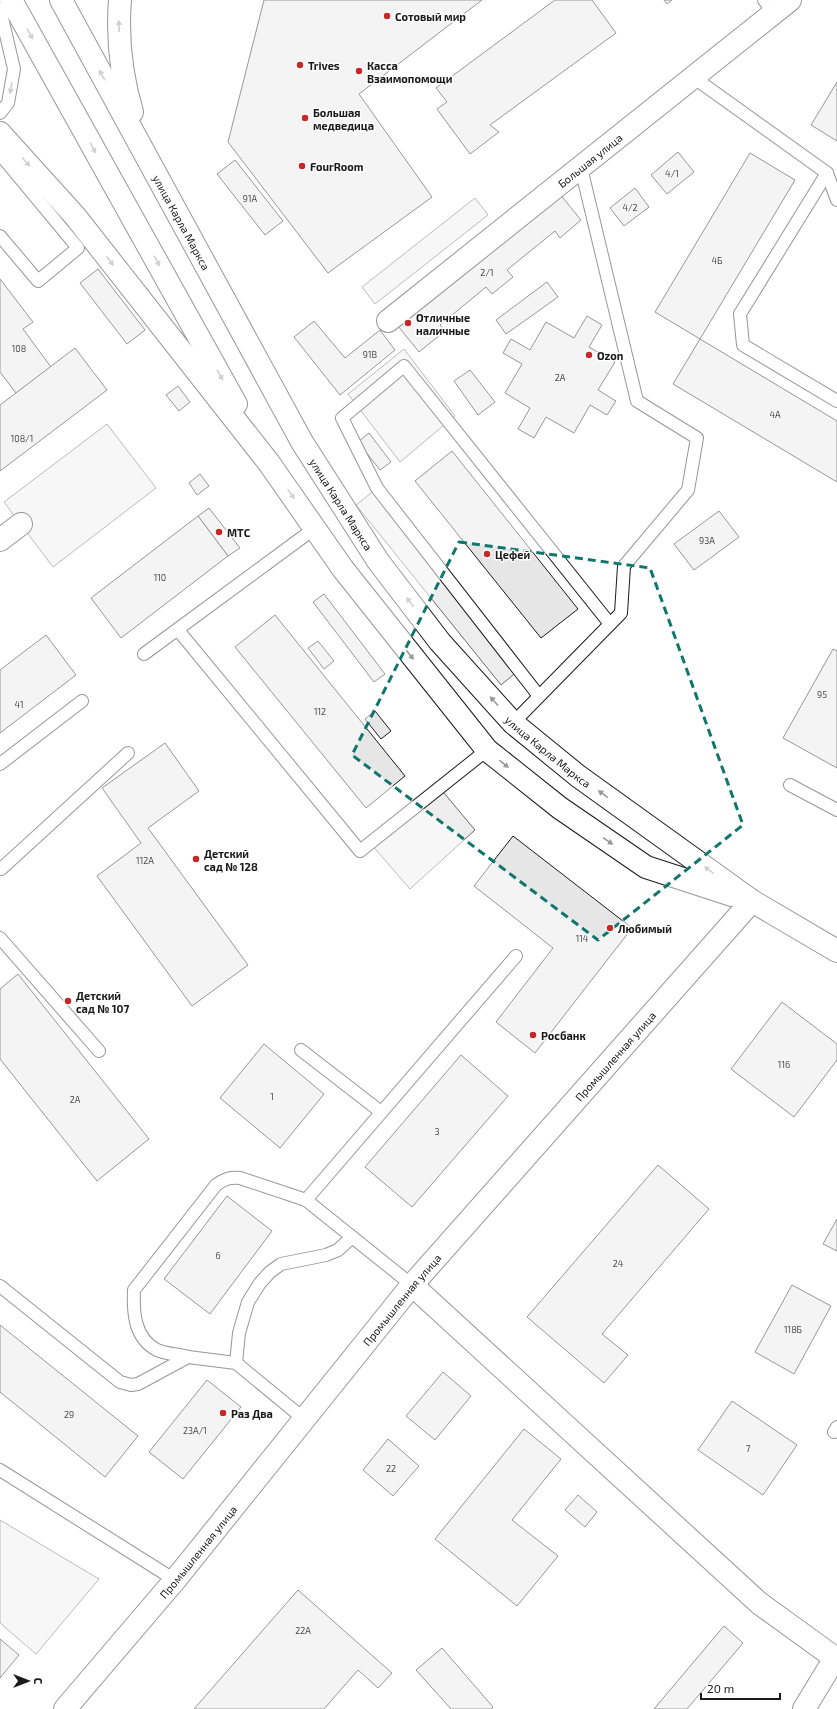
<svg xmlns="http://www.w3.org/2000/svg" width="837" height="1709" viewBox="0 0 837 1709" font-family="'Exo 2',sans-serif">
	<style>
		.pitch { fill: #ededed; stroke: #6a6a6a }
		.building { fill: #e6e6e6; stroke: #1a1a1a }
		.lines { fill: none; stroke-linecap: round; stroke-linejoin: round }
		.lane-casing { stroke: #1a1a1a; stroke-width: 14 }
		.street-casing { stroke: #1a1a1a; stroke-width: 24 }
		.secondary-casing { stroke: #1a1a1a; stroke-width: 24 }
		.highway-casing { stroke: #1a1a1a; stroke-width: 24 }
		.lane { stroke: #fff; stroke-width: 12 }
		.street { stroke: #fff; stroke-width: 22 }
		.secondary { stroke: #fff; stroke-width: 22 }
		.highway { stroke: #fff; stroke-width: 22 }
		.oneway { fill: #989898 }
		.marked { fill: none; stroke: #0f766e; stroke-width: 3; stroke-dasharray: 8 5; stroke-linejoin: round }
		.poi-dot { fill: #c62828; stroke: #fff; stroke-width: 1.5 }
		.labels { text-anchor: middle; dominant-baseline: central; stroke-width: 3; stroke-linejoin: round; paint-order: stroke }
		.number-label { font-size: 9px; fill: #4d4d4d }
		.poi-label { font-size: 11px; font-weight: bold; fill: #1a1a1a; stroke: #fff; text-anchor: start }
		.street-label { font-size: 11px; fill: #1a1a1a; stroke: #fff }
	</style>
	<rect width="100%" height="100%" fill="#fff"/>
	<g class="pitch">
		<polygon points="475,198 488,215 375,304 362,287"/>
		<polygon points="404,349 455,416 400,462 348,394"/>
		<polygon points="107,424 156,488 53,567 4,502"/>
		<polygon points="377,488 519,670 501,685 356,505"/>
		<polygon points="439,787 475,830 410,889 370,843"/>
		<polygon points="0,1520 99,1579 36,1654 0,1623"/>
	</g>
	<g class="building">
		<polygon points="264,0 482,0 359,94 432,197 328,273 228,142"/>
		<polygon points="555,0 592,0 616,33 490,125 499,132 470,154 437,109 447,102 436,88"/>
		<polygon points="664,0 672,0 667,4"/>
		<polygon points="837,82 837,141 811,125"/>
		<polygon points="678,152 694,172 667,194 651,175"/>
		<polygon points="750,153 795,180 700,339 655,312"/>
		<polygon points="235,160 283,221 265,235 217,174"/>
		<polygon points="635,188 649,207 624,226 610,208"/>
		<polygon points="559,193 581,220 560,238 555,231 507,270 513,277 492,294 486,287 440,325 445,331 419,352 397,325"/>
		<polygon points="98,269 145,330 127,344 80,283"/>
		<polygon points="0,279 33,322 23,329 51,367 16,393 0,372"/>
		<polygon points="547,282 558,297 506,334 496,320"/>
		<polygon points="587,316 602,325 589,347 615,362 598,390 616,401 607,415 590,405 574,433 546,417 534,438 518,429 530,408 505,393 522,364 503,353 511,339 530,350 546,322 574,338"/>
		<polygon points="314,321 345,358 380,330 395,350 340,395 294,337"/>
		<polygon points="700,339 837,421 837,482 673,384"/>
		<polygon points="75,348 107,390 0,471 0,405"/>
		<polygon points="470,370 495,402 478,415 454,381"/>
		<polygon points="178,386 190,402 179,411 166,395"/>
		<polygon points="369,433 391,462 380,470 358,442"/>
		<polygon points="452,451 578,609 541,638 415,481"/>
		<polygon points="200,474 209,486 197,495 189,483"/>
		<polygon points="209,508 240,548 228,556 198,516"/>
		<polygon points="719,511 739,537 694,570 674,544"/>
		<polygon points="198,516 228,556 121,638 91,598"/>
		<polygon points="324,594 385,674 374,682 313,602"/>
		<polygon points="275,615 405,776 366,808 235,647"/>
		<polygon points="46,635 76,675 0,733 0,670"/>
		<polygon points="318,641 334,661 324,669 308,648"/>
		<polygon points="833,649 837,651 837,768 783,738"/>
		<polygon points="375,711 391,731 381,739 365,719"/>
		<polygon points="165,743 199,791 148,828 248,965 192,1006 97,876 141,843 102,788"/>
		<polygon points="513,836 632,928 535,1053 496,1022 553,948 474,886"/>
		<polygon points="18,974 149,1139 97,1181 0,1059 0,989"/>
		<polygon points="782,1002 837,1044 837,1060 794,1117 731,1069"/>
		<polygon points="264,1044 324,1094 280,1148 220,1098"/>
		<polygon points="461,1055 508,1096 412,1207 365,1167"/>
		<polygon points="658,1165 709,1209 602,1334 628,1355 604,1383 527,1317"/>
		<polygon points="227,1196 272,1231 210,1314 164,1279"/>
		<polygon points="837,1219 837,1251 823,1244"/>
		<polygon points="792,1285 831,1306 794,1374 755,1352"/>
		<polygon points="0,1325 138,1436 105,1477 0,1392"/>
		<polygon points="443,1372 471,1396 435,1440 406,1416"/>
		<polygon points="207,1380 241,1407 183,1479 149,1452"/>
		<polygon points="732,1401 797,1445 763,1495 698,1450"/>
		<polygon points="524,1429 561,1459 512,1520 558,1556 517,1606 435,1539"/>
		<polygon points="388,1439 419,1466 393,1496 363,1470"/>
		<polygon points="578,1495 597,1512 585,1527 565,1510"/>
		<polygon points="298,1590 392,1673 378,1688 358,1670 324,1709 194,1709"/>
		<polygon points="724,1626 743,1643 687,1709 654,1709"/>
		<polygon points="0,1639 19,1655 0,1678"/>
		<polygon points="442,1648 493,1707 491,1709 451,1709 416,1670"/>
	</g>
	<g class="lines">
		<defs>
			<g id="lane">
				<polyline points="764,0 773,12"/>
				<polyline points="0,9 14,69 8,103 0,113"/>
				<polyline points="693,77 827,173 837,200"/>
				<polyline points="0,154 78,248 38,281 0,236"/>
				<polyline points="827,173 740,314 743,345 837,401"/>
				<polyline points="178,630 360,851 487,750"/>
				<polyline points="144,654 315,528"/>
				<polyline points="539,696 377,488 342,418 404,366 610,624"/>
				<polyline points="513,723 621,613 624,566 688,490 697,438 637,401 581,168"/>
				<polyline points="0,764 82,701"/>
				<polyline points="790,785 837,810"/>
				<polyline points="1,869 128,753"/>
				<polyline points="0,938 99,1051"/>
				<polyline points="301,1050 381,1112"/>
				<polyline points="412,1285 306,1200 516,956"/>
				<polyline points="0,1286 120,1382 131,1385 138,1384 188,1357 236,1363 304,1419"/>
				<path d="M188 1357C178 1354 166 1354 157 1350 134 1338 133 1312 134 1290L216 1185C224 1179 230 1177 240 1178L306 1200"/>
				<polyline points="236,1363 239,1333 248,1302 260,1283 270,1272 281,1264 326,1255 338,1250 352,1237"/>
				<polyline points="834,1432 837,1427"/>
				<polyline points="0,1470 175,1580"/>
			</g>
			<g id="street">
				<path id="s1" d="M388 321 790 0"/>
				<polyline points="0,540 21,524"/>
				<polyline points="412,1285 759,1603 835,1658 804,1709"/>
			</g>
			<g id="secondary">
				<path id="s2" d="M65 1709 175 1580 412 1285 752 901"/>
			</g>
			<g id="highway">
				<polyline points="11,0 236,404"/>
				<path id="s3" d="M61 0 302 442 378 561 440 642 513 723 578 776 752 901 837 951"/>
				<path d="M120 0C117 38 121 75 132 112"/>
				<polyline points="0,133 75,216 269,463 343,569 487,750 560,808 646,867 732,895"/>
			</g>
		</defs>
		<use href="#lane" class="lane-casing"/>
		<use href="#street" class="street-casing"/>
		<use href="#secondary" class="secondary-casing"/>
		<use href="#highway" class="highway-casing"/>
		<use href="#lane" class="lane"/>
		<use href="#street" class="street"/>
		<use href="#secondary" class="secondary"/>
		<use href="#highway" class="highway"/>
	</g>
	<defs><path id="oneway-solid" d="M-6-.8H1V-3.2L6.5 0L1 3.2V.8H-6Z"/></defs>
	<g class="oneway">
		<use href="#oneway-solid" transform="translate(119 26) rotate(-93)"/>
		<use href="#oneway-solid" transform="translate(30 34) rotate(61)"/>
		<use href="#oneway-solid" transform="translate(102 75) rotate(-119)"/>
		<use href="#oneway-solid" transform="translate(11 88) rotate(100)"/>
		<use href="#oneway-solid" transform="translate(93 148) rotate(61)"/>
		<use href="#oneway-solid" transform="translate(26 162) rotate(48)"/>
		<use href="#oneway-solid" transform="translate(110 261) rotate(52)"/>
		<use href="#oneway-solid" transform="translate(157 261) rotate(61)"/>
		<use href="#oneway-solid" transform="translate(220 375) rotate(61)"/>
		<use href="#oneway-solid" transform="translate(291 494) rotate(55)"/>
		<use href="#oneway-solid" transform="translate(410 602) rotate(-127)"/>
		<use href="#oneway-solid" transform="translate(410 655) rotate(52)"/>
		<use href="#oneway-solid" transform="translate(494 701) rotate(-132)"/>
		<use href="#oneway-solid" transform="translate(504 764) rotate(39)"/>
		<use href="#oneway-solid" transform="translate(603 794) rotate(-144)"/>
		<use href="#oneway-solid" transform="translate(608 841) rotate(34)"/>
		<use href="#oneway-solid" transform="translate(709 870) rotate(-144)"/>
	</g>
	<path d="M0 0H837V1709H0ZM459 542 650 568 743 825 598 940 352 755Z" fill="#fff" fill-opacity=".55" fill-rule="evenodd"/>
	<path class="marked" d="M459 542 650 568 743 825 598 940 352 755Z"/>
	<g class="poi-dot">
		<circle cx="387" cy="16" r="4"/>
		<circle cx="300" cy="65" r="4"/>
		<circle cx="359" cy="71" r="4"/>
		<circle cx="305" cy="118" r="4"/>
		<circle cx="302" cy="166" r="4"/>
		<circle cx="408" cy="323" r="4"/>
		<circle cx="589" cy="355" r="4"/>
		<circle cx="219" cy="532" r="4"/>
		<circle cx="487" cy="554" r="4"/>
		<circle cx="196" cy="859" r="4"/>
		<circle cx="610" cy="928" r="4"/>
		<circle cx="68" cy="1001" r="4"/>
		<circle cx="533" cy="1035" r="4"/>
		<circle cx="223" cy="1413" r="4"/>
	</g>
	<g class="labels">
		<g class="number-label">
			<text x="672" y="173">4/1</text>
			<text x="250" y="198">91А</text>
			<text x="630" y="207">4/2</text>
			<text x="717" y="260">4Б</text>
			<text x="487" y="272">2/1</text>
			<text x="19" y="348">108</text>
			<text x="370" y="354">91В</text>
			<text x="560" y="377">2А</text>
			<text x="775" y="414">4А</text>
			<text x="22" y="438">108/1</text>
			<text x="707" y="540">93А</text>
			<text x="160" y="577">110</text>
			<text x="822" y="694">95</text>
			<text x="19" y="704">41</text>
			<text x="320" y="711">112</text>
			<text x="145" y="860">112А</text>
			<text x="582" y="938">114</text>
			<text x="784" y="1064">116</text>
			<text x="272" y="1096">1</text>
			<text x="75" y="1099">2А</text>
			<text x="437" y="1131">3</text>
			<text x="218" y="1255">6</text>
			<text x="618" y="1263">24</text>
			<text x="793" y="1329">118Б</text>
			<text x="69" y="1414">29</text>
			<text x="195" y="1430">23А/1</text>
			<text x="748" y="1448">7</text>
			<text x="391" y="1468">22</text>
			<text x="303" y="1630">22А</text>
		</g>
		<g class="poi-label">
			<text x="395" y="16">Сотовый мир</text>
			<text x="308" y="65">Trives</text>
			<text x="367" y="65">Касса<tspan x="367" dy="13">Взаимопомощи</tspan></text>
			<text x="313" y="112">Большая<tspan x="313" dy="13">медведица</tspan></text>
			<text x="310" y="166">FourRoom</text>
			<text x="416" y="317">Отличные<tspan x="416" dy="13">наличные</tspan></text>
			<text x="597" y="355">Ozon</text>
			<text x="227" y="532">МТС</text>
			<text x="495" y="554">Цефей</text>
			<text x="204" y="853">Детский<tspan x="204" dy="13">сад № 128</tspan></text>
			<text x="618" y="928">Любимый</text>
			<text x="76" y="995">Детский<tspan x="76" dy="13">сад № 107</tspan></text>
			<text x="541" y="1035">Росбанк</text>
			<text x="231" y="1413">Раз Два</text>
		</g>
		<g class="street-label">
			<text stroke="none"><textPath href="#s1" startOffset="258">Большая улица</textPath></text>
			<text stroke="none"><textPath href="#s3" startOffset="253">улица Карла Маркса</textPath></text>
			<text stroke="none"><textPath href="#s3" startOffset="577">улица Карла Маркса</textPath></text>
			<text stroke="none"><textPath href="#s3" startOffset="901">улица Карла Маркса</textPath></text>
			<text stroke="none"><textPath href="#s2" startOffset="854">Промышленная улица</textPath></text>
			<text stroke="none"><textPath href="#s2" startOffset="530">Промышленная улица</textPath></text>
			<text stroke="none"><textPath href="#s2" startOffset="206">Промышленная улица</textPath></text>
		</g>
	</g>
	<g transform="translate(28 1681) rotate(90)" stroke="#ffffff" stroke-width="3" paint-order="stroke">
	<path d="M0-3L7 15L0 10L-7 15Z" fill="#1a1a1a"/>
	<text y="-6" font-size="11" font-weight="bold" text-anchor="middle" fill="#1a1a1a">С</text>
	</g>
	<path d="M701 1693v6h79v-6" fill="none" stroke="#1a1a1a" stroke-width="2"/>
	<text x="707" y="1693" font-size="12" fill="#1a1a1a" stroke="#ffffff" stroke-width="3" paint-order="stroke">20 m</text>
</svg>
